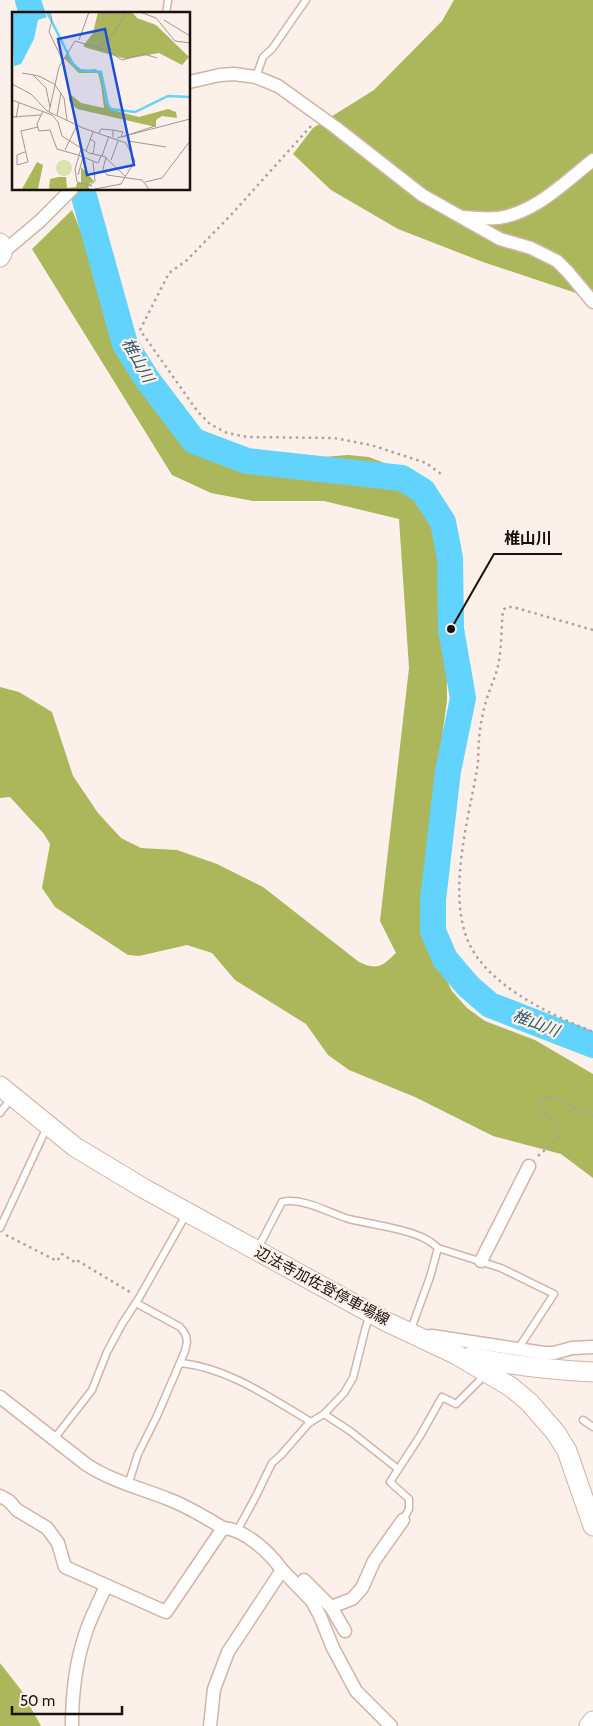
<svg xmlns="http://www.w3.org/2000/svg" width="593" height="1726" viewBox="0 0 593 1726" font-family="Cabin,'Noto Sans JP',sans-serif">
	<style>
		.forest { fill: #acb75c }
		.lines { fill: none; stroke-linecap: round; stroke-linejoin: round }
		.river { stroke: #62d3fc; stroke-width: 26 }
		.lane-casing { stroke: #d1b4a6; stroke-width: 9 }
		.street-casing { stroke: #d1b4a6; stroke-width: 15 }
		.secondary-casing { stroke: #d1b4a6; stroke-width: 21 }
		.path { stroke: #ada29c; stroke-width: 2.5; stroke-dasharray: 2.5 4; stroke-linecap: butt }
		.lane { stroke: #fff; stroke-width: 6 }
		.street { stroke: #fff; stroke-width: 12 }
		.secondary { stroke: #fff; stroke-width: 19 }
		.labels { text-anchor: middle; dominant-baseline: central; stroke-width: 4.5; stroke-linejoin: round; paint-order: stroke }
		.street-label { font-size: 15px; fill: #1b110c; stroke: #fcf0ea }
		.water-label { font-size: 16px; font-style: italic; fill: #2b5b6c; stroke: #fcf0ea }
		.inset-river { fill: none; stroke: #62d3fc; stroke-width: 2.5 }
		.inset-road { fill: none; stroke: #a29791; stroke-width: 1 }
		.view { fill: #1d4ed8; fill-opacity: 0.15; stroke: #1d4ed8; stroke-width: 2.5 }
		.inset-edge { fill: none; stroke: #1b110c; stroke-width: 2.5 }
		.leader { fill: none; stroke: #1b110c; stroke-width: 2 }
		.callout-dot { fill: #1b110c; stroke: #fcf0ea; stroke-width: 2 }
		.callout-label { font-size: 16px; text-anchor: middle; font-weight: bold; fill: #1b110c; stroke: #fcf0ea; stroke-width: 4.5; stroke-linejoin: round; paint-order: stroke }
	</style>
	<rect width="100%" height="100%" fill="#fcf0ea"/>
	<g class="forest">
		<polygon points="454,0 593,0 593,302 585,296 483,262 398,229 331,190 293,154 313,128 374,90 442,21"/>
		<path d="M72 210 153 406 191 452 223 465 348 455 369 457 412 474 438 511 446 534 447 700 420 903 423 927 431 948 452 991 467 1008 485 1021 535 1040 593 1074V1178L561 1154 493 1136 415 1097 349 1070 328 1055 306 1024 235 980 212 953 187 945 139 956 128 955 55 907 42 888 50 844 44 834 10 797 0 798V687L19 692 52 712 73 776 98 813 121 838 141 848 177 850 217 864 263 887 359 962C378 971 382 966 396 953L380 921 409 668 399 519 324 501H253L211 493 172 475 32 249Z"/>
		<polygon points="0,1663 21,1690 41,1726 0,1726"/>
	</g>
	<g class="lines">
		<g class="river">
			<polyline points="28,0 32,14"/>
			<polyline points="82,189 125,344 147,379 194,441 247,461 402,478 423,491 443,522 450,558 451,629 463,698 448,771 433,900 433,931 445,959 468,986 490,1005 593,1045"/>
		</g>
		<defs>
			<g id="lane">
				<polyline points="166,14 168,0"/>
				<polyline points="256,77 263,57 272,49 306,0"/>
				<polyline points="0,1113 12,1097"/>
				<polyline points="0,1228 47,1127"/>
				<path d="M258 1248 282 1202C303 1197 329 1213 349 1219 370 1224 394 1227 414 1234 423 1237 431 1241 438 1248L430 1277 410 1332"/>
				<polyline points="438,1248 501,1268 554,1294 518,1349"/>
				<path d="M181 1363C228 1368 271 1398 311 1422"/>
				<polyline points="324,1414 350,1431 398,1469"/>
				<polyline points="583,1420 593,1427"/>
				<polyline points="54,1439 92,1390 107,1352 122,1324 139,1298 187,1213"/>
				<polyline points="128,1485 138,1454 157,1416 185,1351 187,1342 186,1336 184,1332 180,1327 136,1303"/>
				<polyline points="403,1520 409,1509 409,1499 390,1482 420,1436 442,1397 456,1404 485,1375"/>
				<polyline points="237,1531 255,1498 272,1463 281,1455 309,1423 324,1414 344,1393 353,1378 365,1330 370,1314"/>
			</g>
			<g id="street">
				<polyline points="189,82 220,75 234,74 256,77 278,86 335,127 422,195 500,239 531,248 557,261 568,272 593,302"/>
				<path d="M463 217C474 218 487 219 498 218 535 213 565 182 593 160"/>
				<polyline points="2,253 40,221 72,189"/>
				<polyline points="481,1261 529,1166"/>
				<polyline points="424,1337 432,1336 544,1353 554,1353 572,1348 593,1347"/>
				<path d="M0 1397 87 1465C112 1481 140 1488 168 1499 187 1506 205 1517 223 1528 245 1529 270 1553 282 1570L228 1652 214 1689 210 1726"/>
				<polyline points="0,1496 9,1501 17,1510 47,1528 58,1543 65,1567 166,1612 223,1528"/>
				<polyline points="282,1570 312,1601 320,1616 333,1648 356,1691 391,1726"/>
				<polyline points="304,1580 331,1607 345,1631"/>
				<polyline points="331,1607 352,1599 362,1588 374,1561 403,1520"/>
				<path d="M72 1726C72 1695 75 1665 85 1635 90 1618 99 1602 106 1586"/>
			</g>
			<g id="secondary">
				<polyline points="0,243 2,253 0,257"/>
				<polyline points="0,1086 75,1147 143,1188 387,1322 457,1355 511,1387 529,1402 556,1433 567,1451 593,1526"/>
				<path d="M470 1357C511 1365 551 1370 593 1372"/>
				<polyline points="589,1726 593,1721"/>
			</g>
		</defs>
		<use href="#lane" class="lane-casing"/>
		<use href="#street" class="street-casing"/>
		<use href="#secondary" class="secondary-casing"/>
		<g class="path">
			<polyline points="311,126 230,216 186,261 169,273 140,330 198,412 210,424 227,433 248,437 334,438 371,445 426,463 441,474"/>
			<path d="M593 630 513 607H507L503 610C501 628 502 648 498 666 495 679 488 692 485 705 482 716 480 728 479 739 478 749 479 759 477 769 468 823 442 909 477 957 502 992 554 1016 593 1032"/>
			<polyline points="538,1156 553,1143 558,1135 555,1126 542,1108 543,1099 547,1097 556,1099 593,1116"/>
			<polyline points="6,1235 57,1261 62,1254 76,1263 78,1261 130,1292"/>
		</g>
		<use href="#lane" class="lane"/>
		<use href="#street" class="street"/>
		<use href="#secondary" class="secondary"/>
	</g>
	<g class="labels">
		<g class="street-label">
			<text transform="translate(322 1286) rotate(28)">辺法寺加佐登停車場線</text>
		</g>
		<g class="water-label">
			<text transform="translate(138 360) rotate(61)">椎山川</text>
			<text transform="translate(536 1023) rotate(21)">椎山川</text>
		</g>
	</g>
	<g transform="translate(12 12)">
		<rect width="178" height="178" fill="#fcf0ea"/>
		<path d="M44 156a8 8 0 1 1 16 0a8 8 0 1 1-16 0Z" fill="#dae2ad"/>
		<path d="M86 0H120L125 6 144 13 177 45 170 53 147 41 114 47 75 36 71 34 81 21ZM55 42 68 59 83 57 89 60 94 91 100 98 127 105 156 97 164 100 165 106 150 104 144 108V115L65 97 57 89V81L69 91 92 96 89 73 86 61H67L52 46ZM25 150 31 153 26 177H10ZM69 155 82 169 77 172 76 177H37L38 167 47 165H54L55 176 64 175 65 171H69Z" fill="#acb75c"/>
		<path d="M0 0H33L35 5 26 8 22 27 9 52 2 54Z" fill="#62d3fc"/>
		<path class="inset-river" d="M35 0 61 52 68 58 89 60 96 93 99 97 123 100 156 84 178 85"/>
		<path class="inset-road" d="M38 0 40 8 37 20 50 47M128 0 144 6 163 29 178 31M152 8 178 24M67 28 77 0M87 36 103 19 115 0M10 61 27 64 44 73M21 63 34 76 38 95M0 72 19 82 35 99 71 116 114 131 123 149 113 165M43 73 52 86 55 108M0 88 40 103 46 110 50 124 77 141 94 145 91 157 95 163 130 168 137 177M31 99 25 112 27 119 38 118 45 137 66 143M37 100 47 55 63 29 94 38 110 48 132 42 145 46M45 103 49 81M0 105 29 103M4 106 7 90M101 118 111 120 109 125M87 121 89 117 101 118V125M110 125 143 114M105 126 178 107M78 127 83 130 81 142M116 129 154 135M69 137 63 157 65 170 80 174M53 138 65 113M74 139 81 120M13 140 5 143V153L16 150 9 119 26 115M66 143 86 151 89 144M90 144 97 124M94 146 113 164M99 148 106 129M66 163 71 145M133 170 150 166 178 129M78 177 74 176 83 169 81 150M83 177 109 172 113 165"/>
		<path class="view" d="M93 17 122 153 75 163 46 27Z"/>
		<rect width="178" height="178" class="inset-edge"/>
	</g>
	<path class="leader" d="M451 629L494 554H562"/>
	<circle class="callout-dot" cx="451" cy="629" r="5"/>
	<g class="callout-label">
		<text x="528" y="544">椎山川</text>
	</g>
	<path d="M12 1706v8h110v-8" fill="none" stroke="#1b110c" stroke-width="2.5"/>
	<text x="20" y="1706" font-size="15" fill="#1b110c" stroke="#fcf0ea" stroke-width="4" paint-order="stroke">50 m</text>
</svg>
